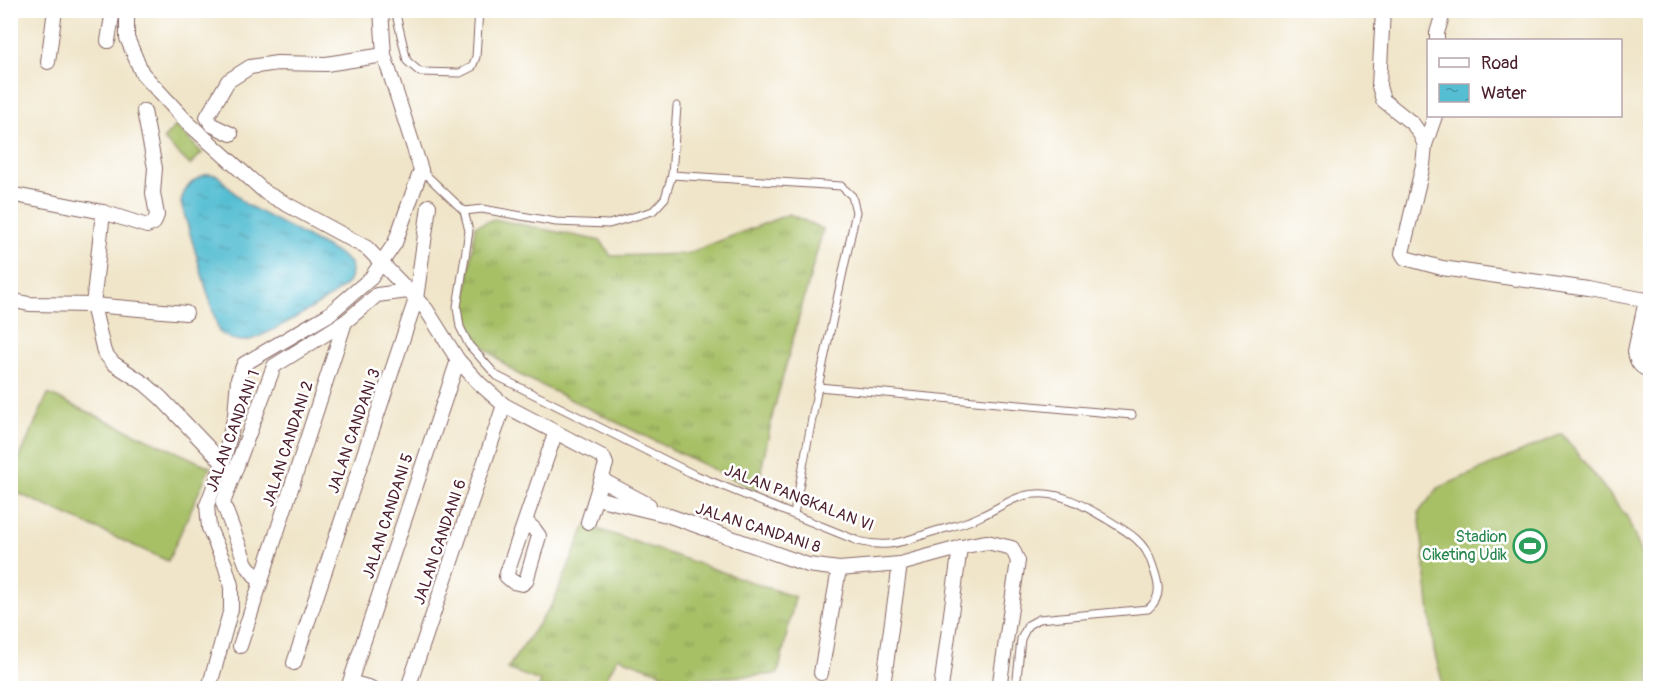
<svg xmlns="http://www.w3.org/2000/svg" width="1661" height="699" viewBox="0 0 1661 699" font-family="Pangolin,sans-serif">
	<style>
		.grass { fill: url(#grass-tufts); stroke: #787048; stroke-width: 1.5 }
		.pitch { fill: #a7c066; stroke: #787048; stroke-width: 1.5 }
		.water { fill: url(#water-ripples); stroke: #506e7f; stroke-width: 1.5 }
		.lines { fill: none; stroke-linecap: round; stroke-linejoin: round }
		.lane-casing { stroke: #846462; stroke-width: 9 }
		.street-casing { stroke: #846462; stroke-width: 16 }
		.lane { stroke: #fff; stroke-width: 7 }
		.street { stroke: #fff; stroke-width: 14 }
		.labels { text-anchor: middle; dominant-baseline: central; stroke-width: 5; stroke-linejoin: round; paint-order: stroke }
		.street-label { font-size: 16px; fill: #4a1f2b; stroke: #fff }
		.leisure-label { font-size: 16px; fill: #27864d; stroke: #fff; text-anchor: end }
	</style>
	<defs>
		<pattern id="grass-tufts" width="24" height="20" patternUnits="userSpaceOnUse" patternTransform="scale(1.5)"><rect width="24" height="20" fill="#a7c066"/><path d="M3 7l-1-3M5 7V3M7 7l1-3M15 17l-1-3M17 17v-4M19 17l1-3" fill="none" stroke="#8a9b54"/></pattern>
		<pattern id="water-ripples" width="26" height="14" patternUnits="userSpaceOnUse" patternTransform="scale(1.5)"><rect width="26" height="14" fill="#55bed3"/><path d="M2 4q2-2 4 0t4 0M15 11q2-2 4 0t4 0" fill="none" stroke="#489aab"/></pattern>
	</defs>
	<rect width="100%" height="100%" fill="#fff"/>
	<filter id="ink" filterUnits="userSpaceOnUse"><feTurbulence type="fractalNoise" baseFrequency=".0167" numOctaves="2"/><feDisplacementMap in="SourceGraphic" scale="12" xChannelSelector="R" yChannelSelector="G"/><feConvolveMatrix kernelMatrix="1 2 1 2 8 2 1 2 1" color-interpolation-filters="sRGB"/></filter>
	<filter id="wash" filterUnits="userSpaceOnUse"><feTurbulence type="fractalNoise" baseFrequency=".008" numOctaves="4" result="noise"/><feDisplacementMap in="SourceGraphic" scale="24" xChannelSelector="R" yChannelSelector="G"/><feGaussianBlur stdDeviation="1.35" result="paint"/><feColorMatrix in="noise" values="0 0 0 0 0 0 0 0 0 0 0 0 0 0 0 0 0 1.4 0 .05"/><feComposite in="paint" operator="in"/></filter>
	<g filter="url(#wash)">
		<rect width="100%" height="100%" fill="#f0e5c9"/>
		<g class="grass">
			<polygon points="789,214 823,229 773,413 757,491 514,372 478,342 464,311 475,226 494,219 601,241 611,256 686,254"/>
			<polygon points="586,525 795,597 778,674 681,680 618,657 601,688 539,688 540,681 507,669 553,603"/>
		</g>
		<g class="pitch">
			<polygon points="176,126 202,153 190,165 163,139"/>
			<polygon points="48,394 210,467 168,561 11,490 11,477"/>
			<polygon points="1562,434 1627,517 1650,574 1650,688 1444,688 1434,651 1419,512 1438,488"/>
		</g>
		<path class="water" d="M208 174 217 175 245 204 339 254 350 263C351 269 352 275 349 281 342 293 264 337 249 340 237 343 228 339 219 332L181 203C183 188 194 178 208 174Z"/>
	</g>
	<g filter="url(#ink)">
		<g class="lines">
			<defs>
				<g id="lane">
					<polyline points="395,10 407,61 420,72 460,73 472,67 476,57 479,10"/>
					<polyline points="677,106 672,175 841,186 852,196 856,212 818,387 794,514"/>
					<path d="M421 170 464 211 469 231 457 307 460 327 469 345 497 376 693 474 858 541C869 544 878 545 889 544 903 543 916 537 929 533 946 528 965 524 981 516 999 508 1017 494 1036 494 1063 492 1086 507 1108 520 1128 532 1145 541 1152 564 1158 581 1164 596 1148 609L1039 619 1028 625 1021 639 1016 688"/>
					<polyline points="464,211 482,209 556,222 609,224 653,211 665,198 672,175"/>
					<polyline points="818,387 1132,415"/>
				</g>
				<g id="street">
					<polyline points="127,10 127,38 142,73 187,122 266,193 367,248 426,309 458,360 479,383 504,405 603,457 606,464 588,522"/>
					<polyline points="1383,10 1379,86 1383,100 1413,124 1420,134 1425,145 1423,165 1402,253 1405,258 1442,268 1588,289 1646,300"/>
					<polyline points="1437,40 1437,33 1444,10"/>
					<polyline points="108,41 113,10"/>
					<polyline points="48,62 55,10"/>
					<polyline points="231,134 212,125 207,117 228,81 250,67 277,63 326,64 384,55"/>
					<polyline points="1425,145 1435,116"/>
					<polyline points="10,194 103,212 147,226 154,223 157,215 153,193 155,168 144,111"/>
					<polyline points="103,212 93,305 104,352 113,363 145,384 161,398 223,463"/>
					<path d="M1650 298 1646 300 1635 351C1636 361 1640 368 1650 370"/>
					<polyline points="10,300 29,304 93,305 186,313"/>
					<polyline points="602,480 649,505"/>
					<polyline points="596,498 667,515 808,565 839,569 900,564 970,545 987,542 1012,548 1018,561 999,688"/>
					<polyline points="525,521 534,529 539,536 526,581 522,584 513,582 506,576 555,434"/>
					<polyline points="260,582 246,564 223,503 274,366 345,322"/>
					<polyline points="240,646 345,322 377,295 408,291"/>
					<polyline points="294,663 416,299 429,206"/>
					<polyline points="821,673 839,569"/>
					<polyline points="883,686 900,564"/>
					<polyline points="209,688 231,609 231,585 225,565 209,528 207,505 223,463 235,415 238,379 244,364 328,315 371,278 395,243 421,170 384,55 381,10"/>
					<polyline points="371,688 350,682 458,360"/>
					<polyline points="408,688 504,405"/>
					<polyline points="941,688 960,547"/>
				</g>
			</defs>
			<use href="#lane" class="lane-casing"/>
			<use href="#street" class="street-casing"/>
			<use href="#lane" class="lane"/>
			<use href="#street" class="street"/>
		</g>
	</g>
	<defs>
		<symbol id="stadium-ring" viewBox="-11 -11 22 22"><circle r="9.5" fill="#fff" stroke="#2e9e5b" stroke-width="1.5"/><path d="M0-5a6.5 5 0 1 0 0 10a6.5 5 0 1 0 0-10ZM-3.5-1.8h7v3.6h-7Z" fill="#2e9e5b"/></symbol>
	</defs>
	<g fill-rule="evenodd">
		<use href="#stadium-ring" x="1511" y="527" width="38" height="38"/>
	</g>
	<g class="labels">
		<g class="street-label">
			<text transform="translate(233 431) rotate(-70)">JALAN CANDANI 1</text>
			<text transform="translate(354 431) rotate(-71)">JALAN CANDANI 3</text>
			<text transform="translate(288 444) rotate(-72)">JALAN CANDANI 2</text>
			<text transform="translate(799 498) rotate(21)">JALAN PANGKALAN VI</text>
			<text transform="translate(388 516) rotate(-72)">JALAN CANDANI 5</text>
			<text transform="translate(758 528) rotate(18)">JALAN CANDANI 8</text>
			<text transform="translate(440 542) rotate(-71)">JALAN CANDANI 6</text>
		</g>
		<g class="leisure-label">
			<text x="1507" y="537">Stadion<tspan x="1507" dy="18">Ciketing Udik</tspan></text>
		</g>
	</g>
	<rect width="1661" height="699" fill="none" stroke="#fff" stroke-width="36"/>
	<rect x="1427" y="39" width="195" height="78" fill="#ffffff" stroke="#b7a5aa" stroke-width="1.5"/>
	<rect x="1439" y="58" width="30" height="9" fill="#ffffff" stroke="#b7a5aa" stroke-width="1.5"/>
	<text x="1481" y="69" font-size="18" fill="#4a1f2b">Road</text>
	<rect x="1439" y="84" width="30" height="18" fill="url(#water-ripples)" stroke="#b7a5aa" stroke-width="1.5"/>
	<text x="1481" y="99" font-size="18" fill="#4a1f2b">Water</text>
</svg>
